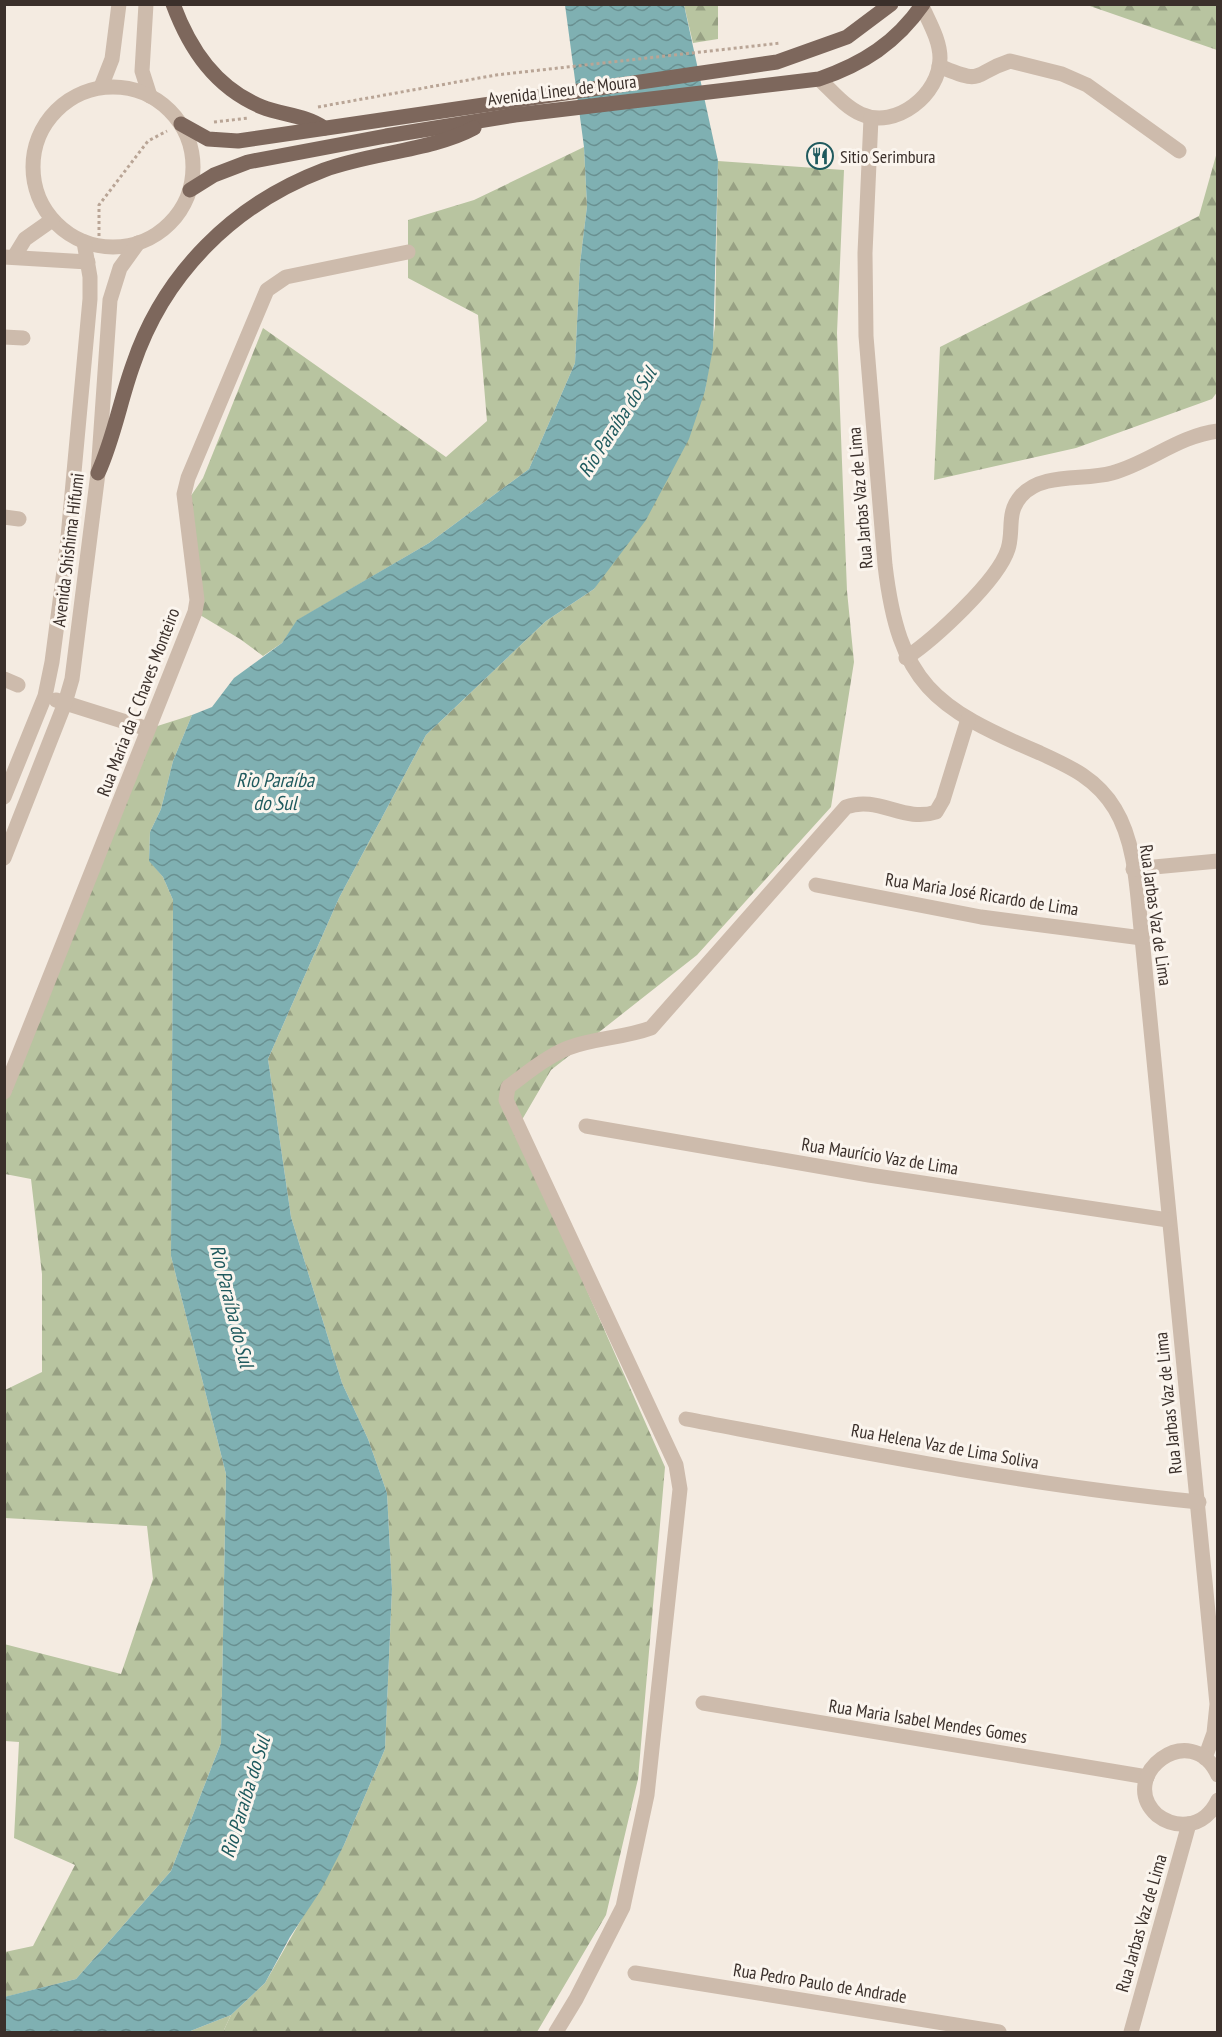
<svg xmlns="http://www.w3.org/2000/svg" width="1222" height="2037" viewBox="0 0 1222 2037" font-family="'PT Sans Narrow',sans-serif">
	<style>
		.green { fill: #b8c4a0 }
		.forest { fill: url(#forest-firs) }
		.water { fill: url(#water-waves) }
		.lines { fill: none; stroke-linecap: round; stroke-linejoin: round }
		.path { stroke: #b9a596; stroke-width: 3; stroke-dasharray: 3 3; stroke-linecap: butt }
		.minor { stroke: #cdbbac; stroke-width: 15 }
		.major { stroke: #7d675c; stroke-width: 15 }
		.labels { text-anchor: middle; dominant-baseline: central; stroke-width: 6; stroke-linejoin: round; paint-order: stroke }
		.street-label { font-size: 18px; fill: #3b302b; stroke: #fbf5ee }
		.poi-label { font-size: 18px; fill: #3b302b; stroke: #fbf5ee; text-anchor: start }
		.water-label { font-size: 20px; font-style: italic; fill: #1f5a5e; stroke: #fbf5ee }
	</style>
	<defs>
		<pattern id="forest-firs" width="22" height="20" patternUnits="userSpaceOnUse" patternTransform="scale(1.5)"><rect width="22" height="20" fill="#b8c4a0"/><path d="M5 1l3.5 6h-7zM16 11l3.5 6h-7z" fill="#97a083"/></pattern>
		<pattern id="water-waves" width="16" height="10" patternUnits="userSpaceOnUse" patternTransform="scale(1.5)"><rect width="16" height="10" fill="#7fb0b2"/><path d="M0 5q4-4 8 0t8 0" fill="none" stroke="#699091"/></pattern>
	</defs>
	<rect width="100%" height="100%" fill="#f4ebe1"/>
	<polygon class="green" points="231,2015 223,2032 188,2032"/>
	<g class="forest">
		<polygon points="684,5 718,5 718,39 693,43"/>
		<polygon points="1087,5 1217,5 1217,50"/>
		<polygon points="584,147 587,206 580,264 575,363 529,469 429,543 298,620 282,643 263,656 240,639 195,612 184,506 203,478 263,328 446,457 487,421 478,315 408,278 408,220 474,200"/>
		<polygon points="1217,152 1218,391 1212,399 1076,448 934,480 940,347 1199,216"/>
		<polygon points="718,161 844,170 837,333 847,591 854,662 831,807 697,955 551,1070 516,1130 665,1467 638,1779 606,1915 537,2032 223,2032 231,2015 265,1983 344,1845 385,1749 392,1589 387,1493 368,1439 342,1383 291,1217 268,1059 339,898 426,735 546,621 594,589 705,391 715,326"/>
		<polygon points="192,715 173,761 161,809 150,832 149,860 163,877 173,900 171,1256 226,1474 221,1743 171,1871 76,1979 5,1997 5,1952 33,1946 75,1865 14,1838 19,1742 5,1741 4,1644 121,1674 153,1579 147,1526 5,1518 5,1390 42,1372 42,1274 31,1179 5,1174 4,1092 148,729"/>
	</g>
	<polygon class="water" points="565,5 684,5 718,161 713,348 705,391 689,439 646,520 594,589 546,621 426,735 339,898 268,1059 291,1217 342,1383 368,1439 387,1493 392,1589 385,1749 344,1845 321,1890 290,1937 265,1983 231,2015 188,2032 5,2032 4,1997 76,1979 171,1871 221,1743 226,1474 171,1256 173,900 163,877 149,861 150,832 161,809 173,761 192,715 212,707 234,678 282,643 297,620 429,543 529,469 575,363 580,264 587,206 584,147"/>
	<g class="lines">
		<g class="path">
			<polyline points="318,107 496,75 781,43"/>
			<polyline points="214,122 249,118"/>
			<polyline points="99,236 99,205 148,141 167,131"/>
		</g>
		<g class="minor">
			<polyline points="146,4 142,71 150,96"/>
			<path d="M939 66C986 86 970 74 1010 61L1062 74 1087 85 1179 151"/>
			<path d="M819 79C832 91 845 107 861 114 896 130 940 94 940 58 940 40 929 22 922 6"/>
			<polyline points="101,87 112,59 119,4"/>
			<circle cx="113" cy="167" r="80"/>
			<path d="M871 118 865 253 866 336 885 565C899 684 934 708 1040 753 1071 767 1097 779 1115 809 1137 845 1137 897 1142 938L1217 1704 1214 1733 1205 1758"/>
			<polyline points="4,257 88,262"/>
			<polyline points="14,257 25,239 52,220"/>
			<polyline points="4,337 23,338"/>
			<polyline points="4,517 19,519"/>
			<path d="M906 658C934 639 998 581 1008 549 1014 530 1006 513 1021 496 1042 472 1083 481 1112 473 1149 463 1178 436 1218 431"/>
			<polyline points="4,679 18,685"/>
			<polyline points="56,700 148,729"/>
			<polyline points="4,797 45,696 52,662 67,548 90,299 90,277 84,242"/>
			<polyline points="4,858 65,703 72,679 98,473 110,300 120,268 138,243"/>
			<polyline points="1133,869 1218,861"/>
			<polyline points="816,885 981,917 1142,938"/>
			<polyline points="4,1092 195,612 197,600 184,494 188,478 267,290 286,277 408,252"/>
			<polyline points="586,1126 869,1175 1168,1220"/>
			<path d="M686 1419C856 1451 1026 1485 1199 1502"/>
			<polyline points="703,1703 1147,1777"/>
			<path d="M1218 1775C1191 1717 1115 1776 1157 1815 1166 1822 1176 1825 1187 1824 1201 1823 1212 1813 1218 1800"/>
			<polyline points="635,1973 999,2032"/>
			<path d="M556 2032 576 1999 623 1907 647 1795 680 1489 676 1465 506 1100 508 1087C527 1073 546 1057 568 1048 594 1038 624 1038 651 1028L846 807C878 795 904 823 936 812L943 800 968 719"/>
			<polyline points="1131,2032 1189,1824"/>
		</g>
		<g class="major">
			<path d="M173 4C190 50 216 88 262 107 282 115 306 115 324 128"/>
			<polyline points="181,124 208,139 238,141 777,62 847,37 891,4"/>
			<path d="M190 190 214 175 248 162 386 136 515 115 819 79C863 64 896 43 923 4"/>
			<path d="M98 473C114 438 120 401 133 365 164 273 234 204 324 170 369 153 434 150 474 128"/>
		</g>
	</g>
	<defs>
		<symbol id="restaurant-ring" viewBox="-11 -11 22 22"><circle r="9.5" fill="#fbf5ee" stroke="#1f5a5e" stroke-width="1.5"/><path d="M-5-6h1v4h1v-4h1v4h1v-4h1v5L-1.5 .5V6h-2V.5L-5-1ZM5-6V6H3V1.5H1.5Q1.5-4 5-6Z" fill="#1f5a5e"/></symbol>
	</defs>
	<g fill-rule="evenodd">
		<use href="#restaurant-ring" x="805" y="141" width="30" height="30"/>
	</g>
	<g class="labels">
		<g class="street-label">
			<text transform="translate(562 90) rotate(-7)">Avenida Lineu de Moura</text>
			<text transform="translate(860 498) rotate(-95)">Rua Jarbas Vaz de Lima</text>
			<text transform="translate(68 550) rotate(-83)">Avenida Shishima Hifumi</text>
			<text transform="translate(138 702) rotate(-69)">Rua Maria da C Chaves Monteiro</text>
			<text transform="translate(982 894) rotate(9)">Rua Maria José Ricardo de Lima</text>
			<text transform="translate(1156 915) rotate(82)">Rua Jarbas Vaz de Lima</text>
			<text transform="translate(880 1156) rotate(9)">Rua Maurício Vaz de Lima</text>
			<text transform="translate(1168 1403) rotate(-96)">Rua Jarbas Vaz de Lima</text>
			<text transform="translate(945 1446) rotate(10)">Rua Helena Vaz de Lima Soliva</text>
			<text transform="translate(928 1721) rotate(9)">Rua Maria Isabel Mendes Gomes</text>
			<text transform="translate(1141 1923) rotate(-74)">Rua Jarbas Vaz de Lima</text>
			<text transform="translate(820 1983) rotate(9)">Rua Pedro Paulo de Andrade</text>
		</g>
		<g class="poi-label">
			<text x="840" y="156">Sitio Serimbura</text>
		</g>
		<g class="water-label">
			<text transform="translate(617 422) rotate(-57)">Rio Paraíba do Sul</text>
			<text x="275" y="780">Rio Paraíba<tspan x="275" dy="23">do Sul</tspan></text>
			<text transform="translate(232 1306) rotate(76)">Rio Paraíba do Sul</text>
			<text transform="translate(245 1797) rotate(-73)">Rio Paraíba do Sul</text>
		</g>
	</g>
	<rect width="1222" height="2037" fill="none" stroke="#3b302b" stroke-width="12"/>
</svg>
